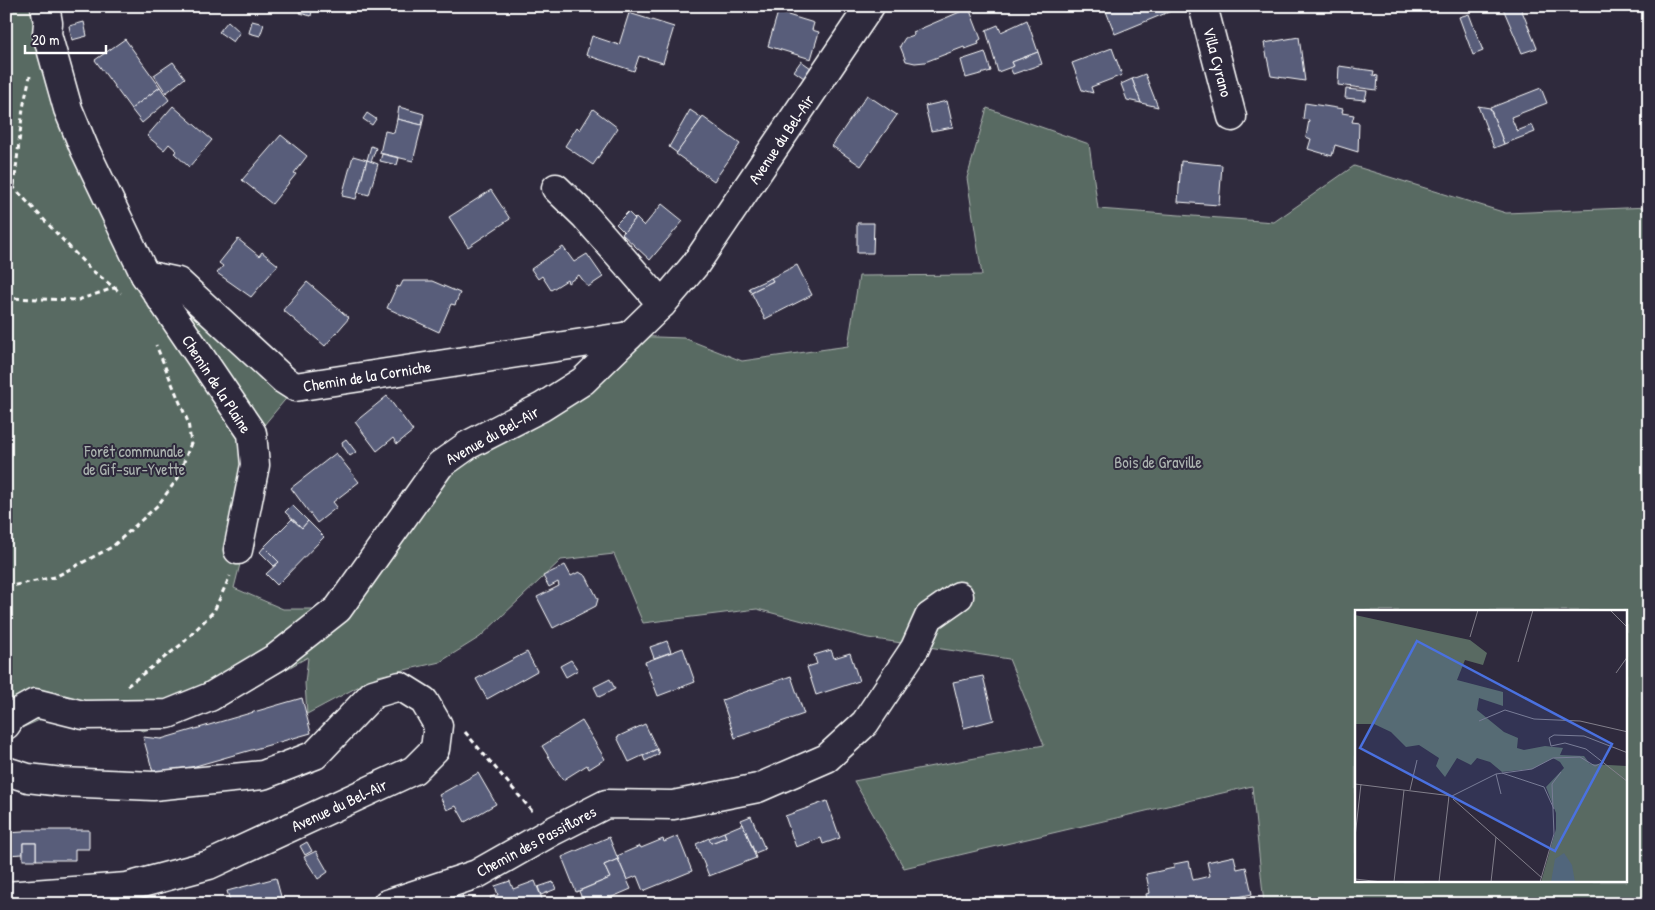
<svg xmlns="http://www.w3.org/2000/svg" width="1655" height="910" viewBox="0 0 1655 910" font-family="'Patrick Hand',sans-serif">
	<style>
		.green { fill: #596a62; stroke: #acb4b0; fill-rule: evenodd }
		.building { fill: #585d7a; stroke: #fff }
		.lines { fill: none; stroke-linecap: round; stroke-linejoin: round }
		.minor-casing { stroke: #fff; stroke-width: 31 }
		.path { stroke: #fff; stroke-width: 3; stroke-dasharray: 5 4; stroke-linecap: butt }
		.minor { stroke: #2f2a3d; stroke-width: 28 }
		.labels { text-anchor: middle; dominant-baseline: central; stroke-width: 4; stroke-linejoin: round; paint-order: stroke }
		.street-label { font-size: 16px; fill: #fff; stroke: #2f2a3d }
		.park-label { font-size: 16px; fill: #acb4b0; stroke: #2f2a3d }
		.inset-road { fill: none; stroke: #827f8b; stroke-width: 1 }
		.view { fill: #4a71e0; fill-opacity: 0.15; stroke: #4a71e0; stroke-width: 2.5 }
		.inset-edge { fill: none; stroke: #fff; stroke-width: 2.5 }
	</style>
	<rect width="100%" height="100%" fill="#2f2a3d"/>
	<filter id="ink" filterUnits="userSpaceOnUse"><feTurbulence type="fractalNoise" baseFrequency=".02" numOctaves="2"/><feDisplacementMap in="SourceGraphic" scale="10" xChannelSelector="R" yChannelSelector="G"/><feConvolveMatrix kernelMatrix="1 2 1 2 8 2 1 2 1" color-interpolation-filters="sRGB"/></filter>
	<g filter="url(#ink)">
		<path class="green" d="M6 6H36L69 151 126 257 174 289 289 395 259 431 267 457 234 588 283 609H338L424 486 629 336 684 338 742 361 848 346 859 276 982 275 967 178 987 108 1089 144 1098 209 1274 222 1354 166 1506 213 1649 207V904H1264L1252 786 904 868 854 781 1044 745 1009 659 868 638 757 609 643 623 614 554 561 560 480 637 440 662 378 676 307 714 305 683 308 657 213 710 143 731 73 705 6 735ZM1356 611H1626V881H1356Z"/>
		<g class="building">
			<polygon points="302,6 313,6 311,16 300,13"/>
			<polygon points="1104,6 1169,6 1171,11 1115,34"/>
			<polygon points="1502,6 1520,6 1537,48 1522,53"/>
			<polygon points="969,8 981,39 978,41 979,44 965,49 964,47 925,62 915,63 906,61 900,46 905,38 914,35 913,32"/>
			<polygon points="778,12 814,23 812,30 819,32 811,59 768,46"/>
			<polygon points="629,13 674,27 663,63 639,56 634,71 586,55 592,36 619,45"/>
			<polygon points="1469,14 1483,51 1473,55 1459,17"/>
			<polygon points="1027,20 1038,52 1012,62 1014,66 998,72 986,30 998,25 1001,32"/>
			<polygon points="228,21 240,32 233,42 219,32"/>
			<polygon points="252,21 264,24 260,36 249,33"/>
			<polygon points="84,22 87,36 72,40 69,26"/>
			<polygon points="1299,37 1305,81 1271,76 1264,43"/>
			<polygon points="125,39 160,87 131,109 95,60"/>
			<polygon points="1112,48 1122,75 1091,87 1093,93 1082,90 1072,63"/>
			<polygon points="985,52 991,71 966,78 961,60"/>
			<polygon points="1038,52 1042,64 1013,74 1010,68 1014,66 1012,62"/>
			<polygon points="801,61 811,68 804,78 794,71"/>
			<polygon points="173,62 185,78 166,93 154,75"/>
			<polygon points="1339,66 1374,71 1373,75 1378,76 1377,90 1338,85"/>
			<polygon points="1145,74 1158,107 1141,103 1132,79"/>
			<polygon points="1132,79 1141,103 1127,100 1121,84"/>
			<polygon points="160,87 169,100 142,123 131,109"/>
			<polygon points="1541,88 1547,103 1511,117 1517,131 1532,125 1535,132 1504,144 1490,108"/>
			<polygon points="1346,89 1367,91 1365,100 1345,98"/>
			<polygon points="867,95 897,115 861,166 832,146"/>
			<polygon points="947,101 953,127 931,131 925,106"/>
			<polygon points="1305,103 1343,109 1342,113 1354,115 1352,122 1359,123 1358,152 1335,145 1332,156 1308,149 1311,139 1306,137 1309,120 1303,119"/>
			<polygon points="173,106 212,140 189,167 174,153 177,151 169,144 164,150 147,136"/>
			<polygon points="1478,106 1490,108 1504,144 1494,148"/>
			<polygon points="399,107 424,114 422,125 397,119"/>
			<polygon points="593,109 618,128 593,165 565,146 577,127 580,130"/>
			<polygon points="690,110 702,118 677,153 669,147"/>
			<polygon points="367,113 376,119 372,125 363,119"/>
			<polygon points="703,117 740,144 714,181 676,154"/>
			<polygon points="397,119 422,125 413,161 380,153 385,131 394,133"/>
			<polygon points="281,135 307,156 294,173 296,174 272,204 242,180"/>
			<polygon points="371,146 376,148 371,162 367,160"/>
			<polygon points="382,154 399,158 397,165 380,161"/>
			<polygon points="353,156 367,160 356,199 342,196"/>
			<polygon points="367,160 378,164 369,195 358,192"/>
			<polygon points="1181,161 1222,165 1219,205 1178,202"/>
			<polygon points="491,190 510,219 468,247 449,217"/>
			<polygon points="662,204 683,221 650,260 622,234 636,218 644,226"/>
			<polygon points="628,212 635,219 624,232 616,224"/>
			<polygon points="857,223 874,223 873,253 857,253"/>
			<polygon points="238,239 259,256 262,252 278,265 251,297 217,273 223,266 219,263"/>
			<polygon points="563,247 574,262 587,254 603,277 588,287 579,275 568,283 567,280 551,290 542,276 538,279 531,269"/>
			<polygon points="797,265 812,295 765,319 751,292 773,281 771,278"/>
			<polygon points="771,278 773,281 751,292 749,288"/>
			<polygon points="403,281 432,281 460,293 455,305 451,304 439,332 387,308 397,286 400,287"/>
			<polygon points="307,282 349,318 325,346 283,310"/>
			<polygon points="387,396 413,431 397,444 393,438 377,451 355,422"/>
			<polygon points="346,439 356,452 350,456 343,446 342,442"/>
			<polygon points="336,453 359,482 333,502 337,507 317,523 291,488"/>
			<polygon points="292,505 308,521 302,528 285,512"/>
			<polygon points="292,519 302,528 308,521 324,537 277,585 266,574 279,562 264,547"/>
			<polygon points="264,547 279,562 274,566 260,552"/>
			<polygon points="565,565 571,576 579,572 586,576 598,599 596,606 553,628 537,597 559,586 558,582 549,587 543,576"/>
			<polygon points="667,641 671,652 654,658 650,647"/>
			<polygon points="683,648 695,682 658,696 645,662"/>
			<polygon points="831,650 834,658 850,653 859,681 816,695 807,667 817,664 814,655"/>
			<polygon points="527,652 537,671 487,699 476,679"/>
			<polygon points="571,660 578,670 566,677 560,666"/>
			<polygon points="791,676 804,714 735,738 722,700"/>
			<polygon points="983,676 994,720 964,728 953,682"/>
			<polygon points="610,679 615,689 599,697 594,687"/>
			<polygon points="302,698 311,733 192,767 153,772 143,737 161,739"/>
			<polygon points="582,721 605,759 589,769 587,765 563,780 542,746"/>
			<polygon points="645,724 657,749 629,762 617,737"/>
			<polygon points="657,749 659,754 645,761 643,756"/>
			<polygon points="478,773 496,804 465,822 456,806 447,810 439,795"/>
			<polygon points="827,801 840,838 823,844 821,838 796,847 785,816"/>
			<polygon points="751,816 765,849 755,853 741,820"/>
			<polygon points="743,824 756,858 709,876 696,844 709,838 711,843 726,837 724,832"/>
			<polygon points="24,830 89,830 89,849 75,849 75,860 36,860 36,843 23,843 23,854 6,855 6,833 23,832"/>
			<polygon points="724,832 726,837 711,843 709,838"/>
			<polygon points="678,836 692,871 643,891 637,876 627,880 617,856 640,846 641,848 663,839 664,842"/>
			<polygon points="609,837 618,859 604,865 610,878 576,892 562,857"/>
			<polygon points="307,842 312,851 305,855 300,846"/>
			<rect x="23" y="843" width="13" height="17"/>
			<polygon points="316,851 328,872 318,879 304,857"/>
			<polygon points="1234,856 1237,869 1246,867 1252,894 1205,904 1148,904 1146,894 1150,893 1146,874 1174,868 1174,864 1189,861 1193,880 1210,876 1207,862"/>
			<polygon points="618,859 631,889 596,904 584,904 579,891 610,878 604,865"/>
			<polygon points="276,878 283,904 231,904 227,891"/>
			<polygon points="510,881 513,889 535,881 544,904 492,904 490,897 498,895 495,886"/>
			<polygon points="553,882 556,889 541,895 538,887"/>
			<polygon points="461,891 465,904 443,904 441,898"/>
			<polygon points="158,898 159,904 128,904"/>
		</g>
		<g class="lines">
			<defs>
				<g id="minor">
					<polyline points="45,6 48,23 47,34 68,109 85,150 145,275 252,433 255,465 238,550"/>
					<polyline points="1203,6 1232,117"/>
					<polyline points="556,188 585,216 662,304"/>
					<polyline points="145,275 178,282 284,380 295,387 629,336"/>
					<polyline points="6,725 12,716 35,703 83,715 168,714 210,697 277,657 338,609 440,465 468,445 542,407 583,381 662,304 695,265 870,6"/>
					<polyline points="6,771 28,778 62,782 153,786 263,775 315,755 373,694 400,686 424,701 438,725 435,749 414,770 209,865 127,887 6,896"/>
					<polyline points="387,904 477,874 551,832 606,804 673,805 758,788 827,758 865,723 915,648 929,617 959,596"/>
				</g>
			</defs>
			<use href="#minor" class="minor-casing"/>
			<g class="path">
				<polyline points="6,179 89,268 121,293"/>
				<polyline points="14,186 23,108 30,76"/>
				<polyline points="6,298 78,300 117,287"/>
				<polyline points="6,587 55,577 112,547 158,505 178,478 191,443 188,422 156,345"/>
				<polyline points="127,686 182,644 214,611 230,576"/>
				<polyline points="465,732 532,811"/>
			</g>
			<use href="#minor" class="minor"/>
		</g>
	</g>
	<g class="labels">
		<g class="street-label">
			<text transform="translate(1218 62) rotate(75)">Villa Cyrano</text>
			<text transform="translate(781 139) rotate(-56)">Avenue du Bel-Air</text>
			<text transform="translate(367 376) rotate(-9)">Chemin de la Corniche</text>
			<text transform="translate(217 384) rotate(57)">Chemin de la Plaine</text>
			<text transform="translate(492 435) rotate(-29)">Avenue du Bel-Air</text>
			<text transform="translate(339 805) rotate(-25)">Avenue du Bel-Air</text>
			<text transform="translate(536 841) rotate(-28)">Chemin des Passiflores</text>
		</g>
		<g class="park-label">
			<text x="134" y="451">Forêt communale<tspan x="134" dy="18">de Gif-sur-Yvette</tspan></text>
			<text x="1158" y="462">Bois de Graville</text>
		</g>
	</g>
	<g transform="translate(1355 610)">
		<rect width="272" height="272" fill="#2f2a3d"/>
		<path d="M0 5 115 30 132 43 128 55 110 50 102 70 148 82V96L124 88 122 100 149 122 163 128 162 138 169 140 190 136 208 138 205 145 229 146 235 154 272 156V272H186L201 219V203L191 177 209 158 205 152 198 148 177 159 147 162 135 152 122 148 116 155 102 148 90 167 81 156 84 148 64 135 51 137 36 122 19 114H0Z" fill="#596a62"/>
		<path d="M209 243 217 255 220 272H196L200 249Z" fill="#51667c"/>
		<path class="inset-road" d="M255 0 273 18M115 27 123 0M163 52 178 0M261 63 273 46M124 111 150 100 179 109 225 111 273 122M273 143 229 126 199 125 194 128 196 136 210 133 231 139 273 172M147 163 189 177 199 199M141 164 146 184M0 174 97 186M55 180 62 150M97 186 141 164 177 159 198 148 225 147 240 156 249 152M98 189 187 268M0 227 6 174M0 269 27 272M39 272 49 180M84 272 94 186M136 272 141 227M185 272 199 224 197 174 206 162"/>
		<path class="view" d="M62 31 257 134 200 241 5 138Z"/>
		<rect width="272" height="272" class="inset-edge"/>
	</g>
	<rect width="1655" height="910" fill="none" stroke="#2f2a3d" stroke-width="25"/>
	<rect x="12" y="12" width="1630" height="885" fill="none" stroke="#fff" stroke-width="2" filter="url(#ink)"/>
	<path d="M25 45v8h81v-8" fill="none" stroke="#ffffff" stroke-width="2.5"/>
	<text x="32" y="45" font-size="15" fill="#ffffff" stroke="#2f2a3d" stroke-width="4" paint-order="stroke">20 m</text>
</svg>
